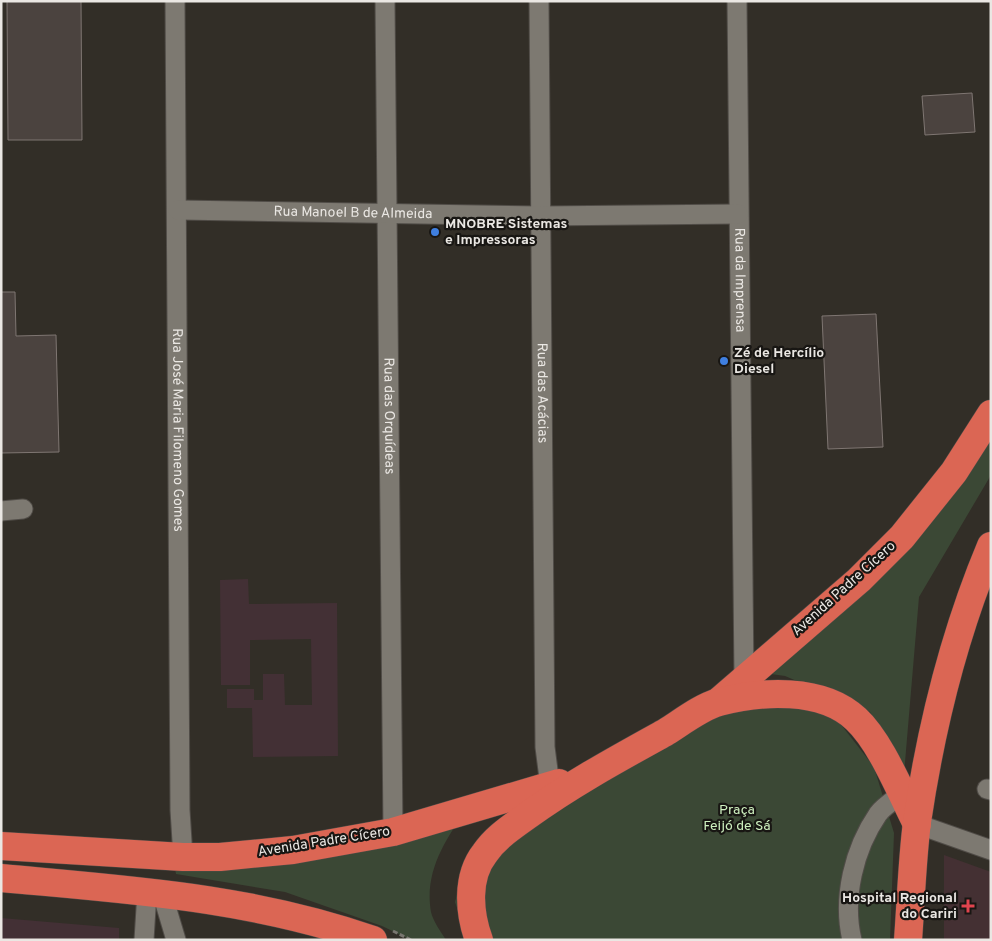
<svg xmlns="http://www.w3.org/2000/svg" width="992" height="941" viewBox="0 0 992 941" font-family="Overpass,sans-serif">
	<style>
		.education { fill: #433035 }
		.medical { fill: #443033 }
		.green { fill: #3b4835 }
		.building { fill: #4b433f; stroke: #7f7672 }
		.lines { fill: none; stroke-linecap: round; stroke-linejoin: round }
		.minor-casing { stroke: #504c47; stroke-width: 21 }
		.highway-casing { stroke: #504c47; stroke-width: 29 }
		.path { stroke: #797670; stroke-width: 3; stroke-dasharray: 5 2.5; stroke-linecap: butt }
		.minor { stroke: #7d7971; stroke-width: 19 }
		.highway { stroke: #db6654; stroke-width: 28 }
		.shop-dot { fill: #3f7fe0; stroke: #181613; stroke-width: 2 }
		.health-dot { fill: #e0444e; stroke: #181613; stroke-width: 2 }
		.labels { text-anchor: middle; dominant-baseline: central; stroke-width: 4.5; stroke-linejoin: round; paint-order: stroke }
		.street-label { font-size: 14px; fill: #eae7e3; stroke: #181613 }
		.poi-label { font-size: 14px; font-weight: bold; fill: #eae7e3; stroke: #181613; text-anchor: start }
		.park-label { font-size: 14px; fill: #cef0bf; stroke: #181613 }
	</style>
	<rect width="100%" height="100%" fill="#322e27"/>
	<g class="education">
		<polygon points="248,579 249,604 337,603 338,756 253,757 252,708 227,708 227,689 254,689 254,700 263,700 263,674 284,674 285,705 312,705 311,639 250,640 250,685 221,685 220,580"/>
		<polygon points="1,918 119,928 119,940 1,940"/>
	</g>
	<polygon class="medical" points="944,855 991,872 991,940 944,940"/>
	<g class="green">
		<polygon points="991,423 991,475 919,597 904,774 870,712 785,676 757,672"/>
		<polygon points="771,695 832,713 874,767 894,833 890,940 468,940 455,902 466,861 700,698"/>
		<path d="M467 809C445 840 424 872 431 912 433 921 441 932 446 940H411L382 926 285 892 176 874 174 863Z"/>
	</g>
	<g class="building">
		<polygon points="7,1 81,1 82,140 8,140"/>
		<polygon points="972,93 975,132 925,135 922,96"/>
		<polygon points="1,292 15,292 16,336 56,335 59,452 1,453"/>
		<polygon points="876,314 883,447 828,449 822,316"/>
	</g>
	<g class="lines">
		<defs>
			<g id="minor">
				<path id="s1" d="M175 1 180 810 183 857"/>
				<path id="s2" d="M385 1 393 832"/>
				<path id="s3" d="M539 1 545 747 550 786"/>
				<path id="s4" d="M737 1 744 678"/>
				<path id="s5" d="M178 210 540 216 738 214"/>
				<polyline points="1,511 23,509"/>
				<polyline points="987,789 991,790"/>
				<polyline points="917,824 991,850"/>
				<polyline points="162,893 176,940"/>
				<polyline points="144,940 147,892"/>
				<path d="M852 940C842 898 854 849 878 814 884 806 894 800 902 794"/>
			</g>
			<g id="highway">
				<polyline points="718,702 859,580 902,537 954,472 991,414"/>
				<polyline points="1,846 183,857 220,857 293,850 393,832 559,783"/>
				<path d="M1 878C130 890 250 897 373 940"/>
				<path d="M479 940C469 913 466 877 485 853 496 837 512 827 527 816 571 784 619 758 666 732 682 722 701 707 719 702 761 691 822 687 856 719 881 742 901 793 917 824"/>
				<path d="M908 940C911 901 912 861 917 822 931 727 954 634 991 546"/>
			</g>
		</defs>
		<use href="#minor" class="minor-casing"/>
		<use href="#highway" class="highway-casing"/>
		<polyline class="path" points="393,931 411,940"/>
		<use href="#minor" class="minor"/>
		<use href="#highway" class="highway"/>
	</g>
	<g class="shop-dot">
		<circle cx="435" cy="232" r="5"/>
		<circle cx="724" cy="361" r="5"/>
	</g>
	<path class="health-dot" d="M965.5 898.5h5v5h5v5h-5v5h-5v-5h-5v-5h5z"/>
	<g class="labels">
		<g class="street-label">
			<text stroke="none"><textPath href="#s5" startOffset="175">Rua Manoel B de Almeida</textPath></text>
			<text stroke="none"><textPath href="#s4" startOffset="279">Rua da Imprensa</textPath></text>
			<text stroke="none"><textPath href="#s3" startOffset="392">Rua das Acácias</textPath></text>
			<text stroke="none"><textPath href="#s2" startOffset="415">Rua das Orquídeas</textPath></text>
			<text stroke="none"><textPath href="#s1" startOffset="429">Rua José Maria Filomeno Gomes</textPath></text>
			<text transform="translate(844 589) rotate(-42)">Avenida Padre Cícero</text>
			<text transform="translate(324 842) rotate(-9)">Avenida Padre Cícero</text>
		</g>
		<g class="poi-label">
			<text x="445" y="224">MNOBRE Sistemas<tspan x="445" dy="16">e Impressoras</tspan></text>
			<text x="734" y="353">Zé de Hercílio<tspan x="734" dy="16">Diesel</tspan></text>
			<text x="957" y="898" text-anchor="end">Hospital Regional<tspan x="957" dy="16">do Cariri</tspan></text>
		</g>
		<g class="park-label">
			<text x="737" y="810">Praça<tspan x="737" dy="16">Feijó de Sá</tspan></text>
		</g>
	</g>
	<rect width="992" height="941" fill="none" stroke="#eae7e3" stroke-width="5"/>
</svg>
